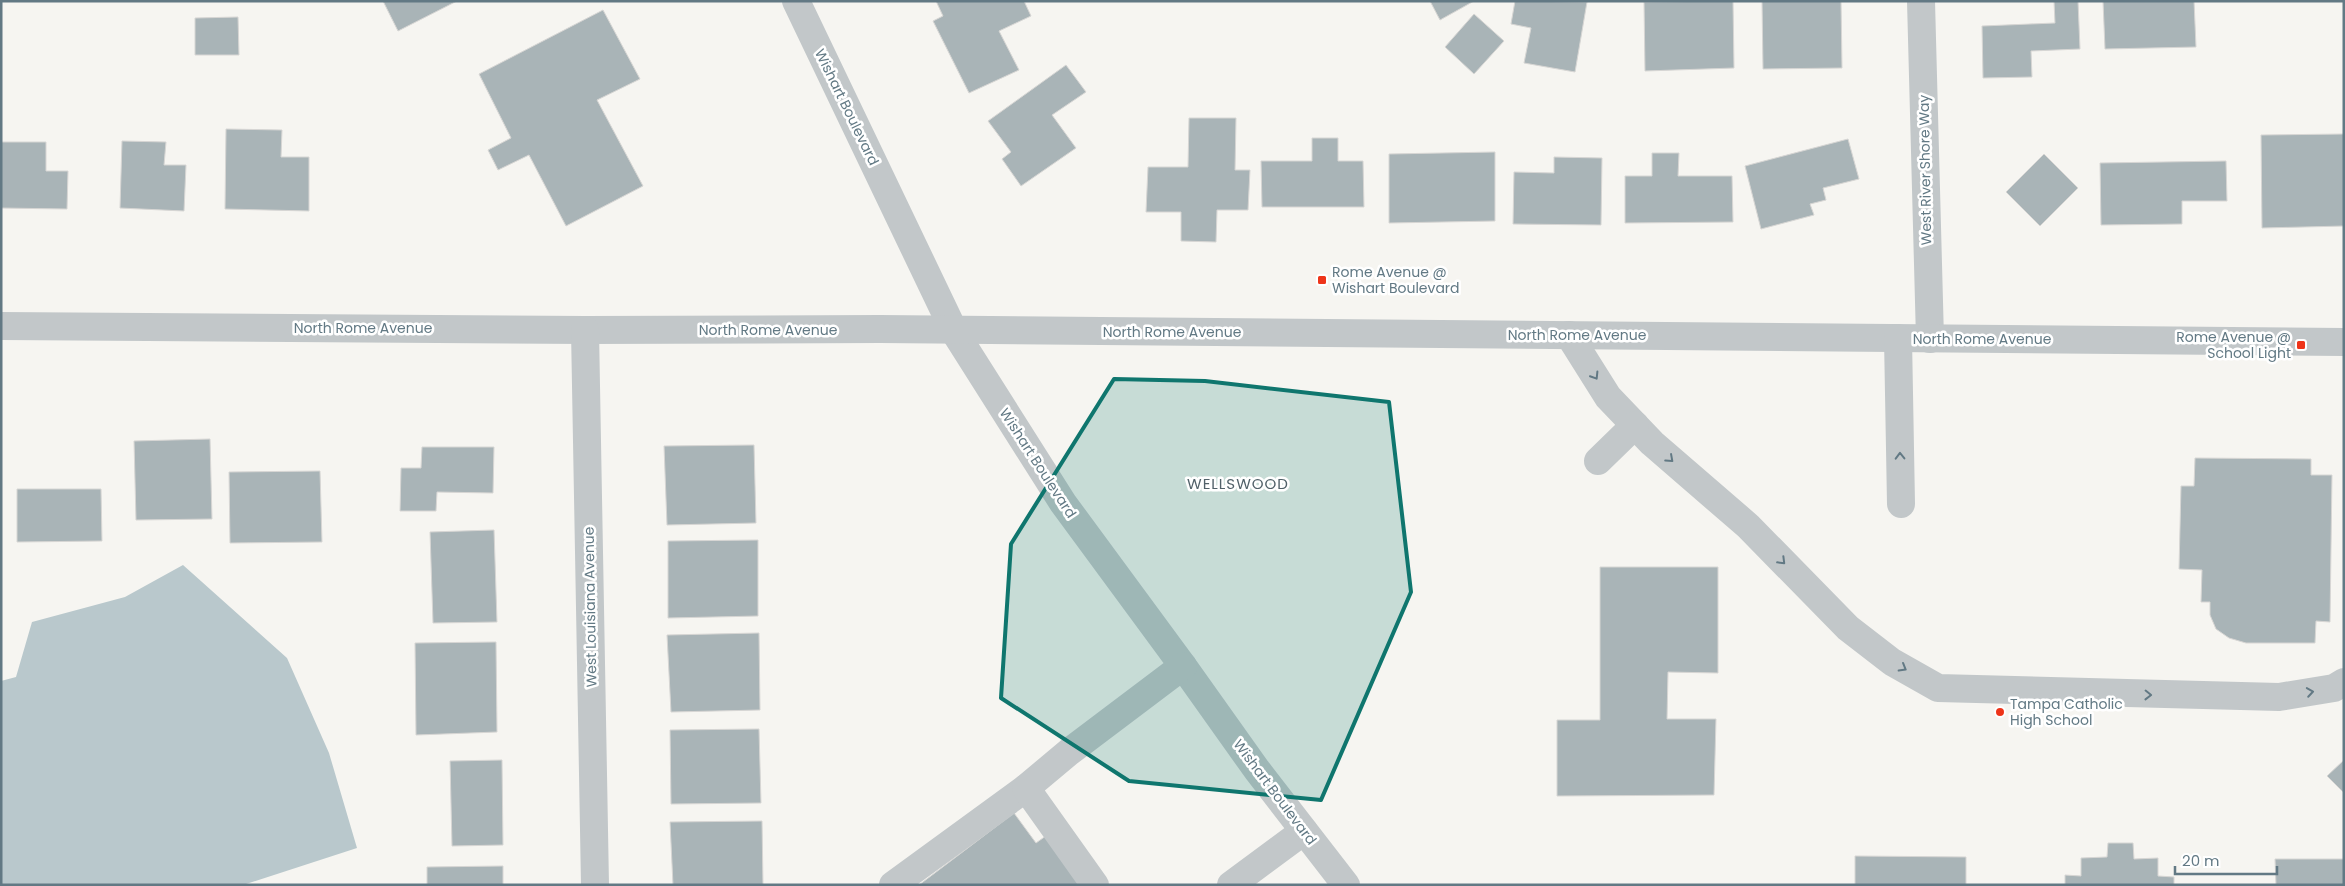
<svg xmlns="http://www.w3.org/2000/svg" width="2345" height="886" viewBox="0 0 2345 886" font-family="Poppins,sans-serif">
	<style>
		.water { fill: #b9c8cc }
		.building { fill: #a9b4b7; stroke: #d7d6d4 }
		.lines { fill: none; stroke-linecap: round; stroke-linejoin: round }
		.minor { stroke: #c2c7c9; stroke-width: 28 }
		.oneway { stroke: #627984 }
		.marked { fill: #0f766e; fill-opacity: 0.2; stroke: #0f766e; stroke-width: 4; stroke-linejoin: round }
		.poi-dot { fill: #ee3419; stroke: #fff; stroke-width: 2 }
		.labels { text-anchor: middle; dominant-baseline: central; stroke-width: 5; stroke-linejoin: round; paint-order: stroke }
		.street-label { font-size: 14px; fill: #627984; stroke: #fff }
		.poi-label { font-size: 14px; fill: #627984; stroke: #fff; text-anchor: start }
		.neighbourhood-label { font-size: 15px; letter-spacing: 1px; fill: #516169; stroke: #fff }
	</style>
	<rect width="100%" height="100%" fill="#f6f5f1"/>
	<polygon class="water" points="183,565 287,658 329,753 357,848 243,885 1,885 1,681 16,677 32,622 125,597"/>
	<g class="building">
		<polygon points="383,1 457,1 398,31"/>
		<polygon points="936,1 1024,1 1031,16 999,31 1019,70 969,93 933,21 943,16"/>
		<polygon points="1430,1 1474,1 1440,20"/>
		<polygon points="1515,1 1587,2 1575,72 1524,63 1531,28 1511,24"/>
		<polygon points="1733,1 1734,68 1645,71 1644,2"/>
		<polygon points="1762,1 1841,1 1842,68 1763,69"/>
		<polygon points="2054,1 2078,1 2080,49 2031,51 2032,77 1983,78 1982,26 2055,23"/>
		<polygon points="2103,1 2194,1 2196,47 2105,49"/>
		<polygon points="603,10 640,79 597,100 643,186 566,226 529,155 498,170 488,150 511,138 479,74"/>
		<polygon points="1474,14 1504,41 1474,74 1445,47"/>
		<polygon points="238,17 239,55 195,55 195,18"/>
		<polygon points="1066,65 1086,92 1052,115 1076,148 1021,186 1002,159 1011,152 988,121"/>
		<polygon points="1189,118 1236,118 1235,170 1250,170 1248,210 1217,210 1216,242 1181,241 1181,212 1146,212 1148,167 1188,167"/>
		<polygon points="226,129 282,130 281,157 309,157 309,211 225,209"/>
		<polygon points="2344,134 2344,226 2262,228 2261,135"/>
		<polygon points="1312,138 1338,138 1338,161 1363,161 1364,207 1262,207 1261,161 1312,161"/>
		<polygon points="1848,139 1859,179 1823,188 1826,200 1810,204 1814,215 1761,229 1745,166"/>
		<polygon points="122,141 166,142 164,165 186,165 184,211 120,208"/>
		<polygon points="1,142 46,142 46,171 68,171 67,209 1,208"/>
		<polygon points="1495,152 1495,221 1389,223 1389,154"/>
		<polygon points="1652,153 1679,153 1678,176 1732,176 1733,222 1625,223 1625,176 1652,176"/>
		<polygon points="2044,154 2078,188 2040,226 2006,192"/>
		<polygon points="1554,157 1602,158 1601,225 1513,224 1514,172 1554,173"/>
		<polygon points="2226,161 2227,201 2182,201 2182,224 2101,225 2100,163"/>
		<polygon points="210,439 212,519 136,520 134,441"/>
		<polygon points="754,445 756,523 667,525 664,446"/>
		<polygon points="422,447 494,447 493,493 437,492 436,511 400,511 401,468 421,468"/>
		<polygon points="2195,458 2311,459 2311,475 2332,475 2330,622 2316,621 2315,643 2246,643 2229,638 2216,629 2210,615 2210,602 2201,602 2202,570 2179,569 2181,486 2194,486"/>
		<polygon points="320,471 322,542 230,543 229,472"/>
		<polygon points="17,489 101,489 102,541 17,542"/>
		<polygon points="494,530 497,622 433,623 430,532"/>
		<polygon points="758,540 758,616 668,618 668,541"/>
		<polygon points="1600,567 1718,567 1718,673 1668,672 1667,719 1716,719 1714,795 1557,796 1557,720 1600,720"/>
		<polygon points="759,633 760,710 671,712 667,635"/>
		<polygon points="496,642 497,732 416,735 415,643"/>
		<polygon points="759,729 761,803 671,804 670,730"/>
		<polygon points="502,760 503,845 452,846 450,761"/>
		<polygon points="2344,760 2344,793 2327,776"/>
		<polygon points="1014,813 1036,843 1050,833 1090,885 919,885"/>
		<polygon points="762,821 763,885 673,885 670,822"/>
		<polygon points="2108,843 2133,843 2134,859 2158,858 2158,876 2174,877 2174,885 2065,885 2065,875 2081,876 2081,858 2107,857"/>
		<polygon points="1855,856 1966,857 1966,885 1855,885"/>
		<polygon points="2275,859 2344,859 2344,885 2276,885"/>
		<polygon points="503,866 503,885 427,885 427,867"/>
	</g>
	<g class="lines">
		<g class="minor">
			<polyline points="796,1 954,331 1063,503 1183,666 1257,770 1346,885"/>
			<polyline points="1921,1 1930,339"/>
			<polyline points="1,326 585,330 880,329 2344,342"/>
			<polyline points="585,330 595,885"/>
			<polyline points="1569,335 1608,397 1652,443 1748,526 1848,628 1892,662 1938,688 2279,697 2334,688 2344,682"/>
			<polyline points="1898,338 1901,504"/>
			<polyline points="1598,461 1635,425"/>
			<polyline points="893,885 1026,788"/>
			<polyline points="1095,885 1026,788 1069,752 1183,666"/>
			<polyline points="1231,885 1304,831"/>
		</g>
	</g>
	<defs><path id="oneway-chevron" d="M-2-3.5L2.5 0L-2 3.5" fill="none" stroke-width="1.6" stroke-linecap="round" stroke-linejoin="round" transform="scale(1.25)"/></defs>
	<g class="oneway">
		<use href="#oneway-chevron" transform="translate(1595 376) rotate(58)"/>
		<use href="#oneway-chevron" transform="translate(1900 456) rotate(-91)"/>
		<use href="#oneway-chevron" transform="translate(1670 459) rotate(42)"/>
		<use href="#oneway-chevron" transform="translate(1782 561) rotate(45)"/>
		<use href="#oneway-chevron" transform="translate(1903 668) rotate(30)"/>
		<use href="#oneway-chevron" transform="translate(2310 692) rotate(-9)"/>
		<use href="#oneway-chevron" transform="translate(2148 695) rotate(1)"/>
	</g>
	<path class="marked" d="M1114 379 1205 381 1389 402 1411 592 1321 800 1129 781 1001 698 1011 544Z"/>
	<g class="poi-dot">
		<rect x="1317" y="275" width="10" height="10" rx="2.5"/>
		<rect x="2296" y="340" width="10" height="10" rx="2.5"/>
		<circle cx="2000" cy="712" r="5"/>
	</g>
	<g class="labels">
		<g class="street-label">
			<text transform="translate(847 107) rotate(64)">Wishart Boulevard</text>
			<text transform="translate(1925 170) rotate(-91)">West River Shore Way</text>
			<text x="363" y="328">North Rome Avenue</text>
			<text x="768" y="330">North Rome Avenue</text>
			<text x="1172" y="332">North Rome Avenue</text>
			<text x="1577" y="335">North Rome Avenue</text>
			<text x="1982" y="339">North Rome Avenue</text>
			<text transform="translate(1038 463) rotate(57)">Wishart Boulevard</text>
			<text transform="translate(590 607) rotate(-91)">West Louisiana Avenue</text>
			<text transform="translate(1275 792) rotate(53)">Wishart Boulevard</text>
		</g>
		<g class="poi-label">
			<text x="1332" y="272">Rome Avenue @<tspan x="1332" dy="16">Wishart Boulevard</tspan></text>
			<text x="2291" y="337" text-anchor="end">Rome Avenue @<tspan x="2291" dy="16">School Light</tspan></text>
			<text x="2010" y="704">Tampa Catholic<tspan x="2010" dy="16">High School</tspan></text>
		</g>
		<g class="neighbourhood-label">
			<text x="1238" y="483">WELLSWOOD</text>
		</g>
	</g>
	<rect width="2345" height="886" fill="none" stroke="#627984" stroke-width="5"/>
	<path d="M2175 866v8h102v-8" fill="none" stroke="#627984" stroke-width="2.5"/>
	<text x="2182" y="866" font-size="15" fill="#627984" stroke="#ffffff" stroke-width="4" paint-order="stroke">20 m</text>
</svg>
